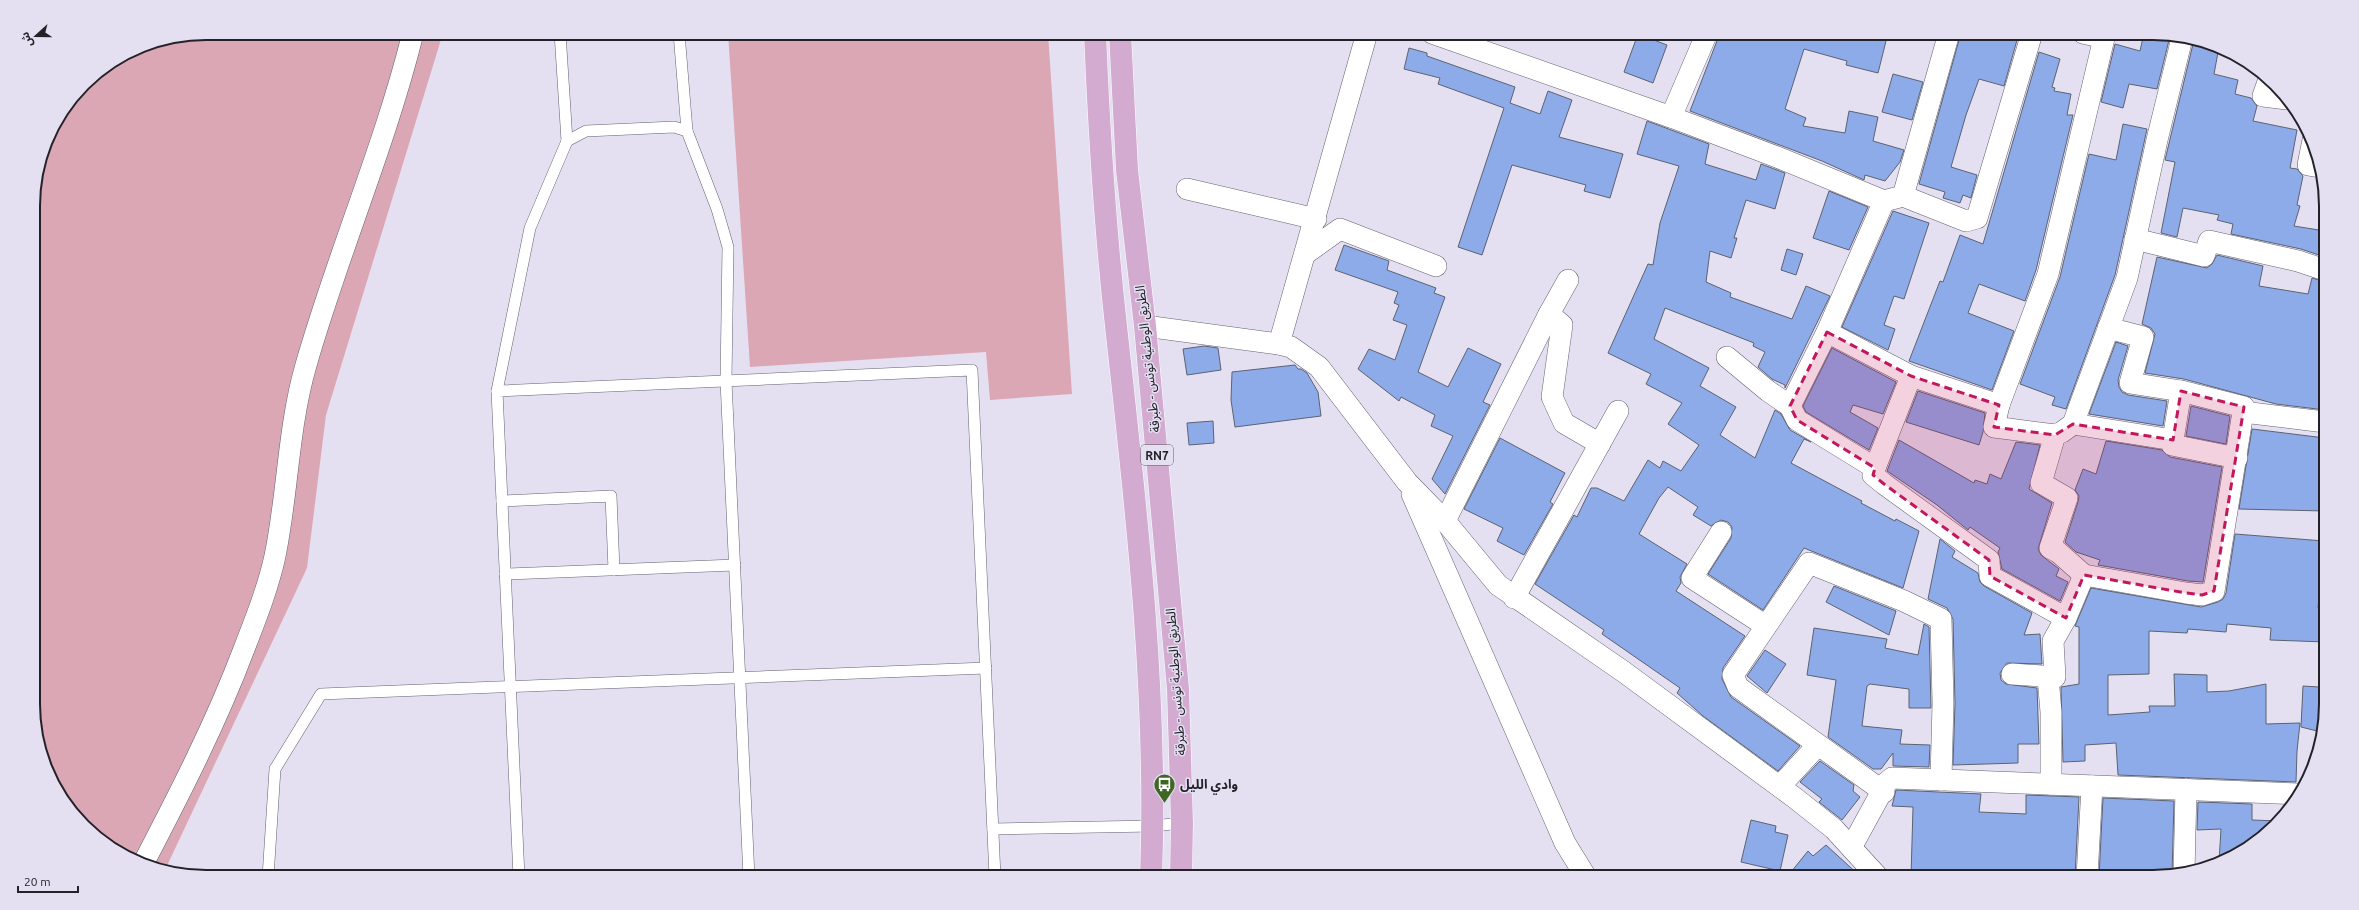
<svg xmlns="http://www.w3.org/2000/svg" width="2359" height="910" viewBox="0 0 2359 910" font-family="Ubuntu,'Noto Sans Arabic',sans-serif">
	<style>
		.green { fill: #dba7b4 }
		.building { fill: #8eabe9; stroke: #5b6271 }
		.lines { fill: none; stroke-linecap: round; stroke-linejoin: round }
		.lane-casing { stroke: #656170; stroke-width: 12 }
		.street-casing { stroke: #656170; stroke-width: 22 }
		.primary-casing { stroke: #fff; stroke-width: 23 }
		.lane { stroke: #fff; stroke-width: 11 }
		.street { stroke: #fff; stroke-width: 21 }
		.primary { stroke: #d3abd0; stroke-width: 22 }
		.marked { fill: #c2185b; fill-opacity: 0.2; stroke: #c2185b; stroke-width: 3; stroke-dasharray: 8 5; stroke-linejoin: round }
		.labels { text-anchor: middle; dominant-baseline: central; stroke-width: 3; stroke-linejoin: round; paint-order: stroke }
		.shield { fill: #e4e0f2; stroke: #5e5b65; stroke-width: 1 }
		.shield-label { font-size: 12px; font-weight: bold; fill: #242229 }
		.street-label { font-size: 13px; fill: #242229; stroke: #e4e0f2 }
		.poi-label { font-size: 13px; font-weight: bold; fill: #242229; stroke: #e4e0f2; text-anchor: start }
		.rim { fill: none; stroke: #242229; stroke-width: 2 }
	</style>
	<rect width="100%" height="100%" fill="#e4e0f2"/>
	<g class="green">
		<path d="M206 33H443L326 415 307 568 165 870C117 862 74 824 51 781 44 768 41 751 36 738L33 194 51 129 92 76 140 46Z"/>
		<polygon points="728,33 1048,33 1072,394 990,400 986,352 750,367"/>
	</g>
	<g class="building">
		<polygon points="1720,33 1888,33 1878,73 1846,65 1847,61 1804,49 1785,109 1806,118 1803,126 1845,133 1849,111 1878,117 1873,141 1904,150 1900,162 1885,181 1865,175 1864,180 1822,161 1690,111"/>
		<polygon points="1961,33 2019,33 2004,86 1979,79 1966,115 1951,167 1977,175 1971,198 1963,195 1960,203 1943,198 1945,192 1919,184"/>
		<polygon points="2144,33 2170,36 2157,89 2129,84 2123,108 2101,102 2115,44 2140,51"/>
		<polygon points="1638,34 1667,45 1653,83 1624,72"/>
		<polygon points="2194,40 2209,42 2219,47 2214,74 2238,80 2235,94 2251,98 2257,106 2253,121 2297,130 2290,168 2297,169 2303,176 2297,205 2300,206 2294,226 2325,231 2325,257 2301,249 2231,234 2233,224 2217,220 2219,215 2183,208 2177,237 2161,233 2175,162 2165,160"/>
		<polygon points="1409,48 1427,53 1427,56 1515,87 1510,103 1540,114 1548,91 1572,100 1559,137 1623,154 1610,198 1584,191 1586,185 1512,165 1482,255 1458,247 1504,108 1438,84 1440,78 1404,69"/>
		<polygon points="2039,52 2060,59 2052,87 2055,88 2054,91 2071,94 2067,115 2073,115 2036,270 2025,301 1979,284 1968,313 2014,331 1992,390 1909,361 1940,281 1943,282 1960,235 1983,244"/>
		<polygon points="1893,74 1923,82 1912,120 1882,112"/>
		<polygon points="1647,121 1709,144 1705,164 1756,180 1761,164 1785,173 1775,209 1746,200 1734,238 1737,238 1731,258 1710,251 1706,282 1731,293 1730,297 1792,319 1806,286 1830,296 1785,388 1785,385 1772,379 1758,367 1765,352 1753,346 1754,343 1665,308 1654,339 1709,368 1700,386 1736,407 1720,435 1755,458 1775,410 1781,414 1790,430 1811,442 1804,439 1791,463 1862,501 1861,503 1895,521 1896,519 1919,531 1903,588 1804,548 1763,610 1708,574 1731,538 1732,527 1728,522 1721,520 1711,526 1693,515 1698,507 1668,487 1659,498 1639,534 1687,564 1680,577 1681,583 1676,591 1745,636 1723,668 1722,679 1731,697 1800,746 1778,771 1703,716 1677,693 1680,688 1602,634 1604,630 1535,584 1574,515 1577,517 1591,488 1597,488 1624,501 1648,460 1660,468 1663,461 1681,471 1699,445 1668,424 1682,403 1646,384 1651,374 1608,353 1648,264 1653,265 1660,223 1679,166 1637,154"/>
		<polygon points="2123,124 2147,129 2115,275 2066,409 2052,405 2055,397 2020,384 2060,277 2089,154 2116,160"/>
		<polygon points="1829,191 1868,207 1849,250 1813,238"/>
		<polygon points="1893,211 1929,223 1904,299 1894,296 1884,325 1895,329 1888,350 1842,327"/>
		<polygon points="1344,245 1389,261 1387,270 1436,288 1434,293 1445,297 1418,372 1448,387 1468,348 1501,364 1483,402 1490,405 1445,494 1432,479 1453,436 1431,426 1435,415 1401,397 1399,401 1358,369 1369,349 1395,360 1407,325 1393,320 1399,305 1394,303 1398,292 1335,270"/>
		<polygon points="1787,249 1803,254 1796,275 1781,270"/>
		<polygon points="2217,255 2263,266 2259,286 2308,294 2312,278 2325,282 2325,410 2276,404 2184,379 2145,373 2155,334 2151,328 2142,324 2157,257 2207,268 2212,264"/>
		<polygon points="2116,342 2128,346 2118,380 2119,387 2122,392 2128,395 2167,401 2163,426 2089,414"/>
		<polygon points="1204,346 1218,348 1221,370 1187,375 1183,349"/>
		<polygon points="1832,348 1896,382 1883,414 1853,405 1850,412 1878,428 1869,450 1806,412 1803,406"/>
		<polygon points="1295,365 1298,369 1301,369 1307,373 1318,392 1321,416 1235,427 1231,400 1232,372"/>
		<polygon points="1918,391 1985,413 1983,432 1979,445 1906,422"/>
		<polygon points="2191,406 2230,416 2226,444 2186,436"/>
		<polygon points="1213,421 1214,443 1189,445 1187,423"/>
		<polygon points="2252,429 2325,438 2325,511 2239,509"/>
		<polygon points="1500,438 1565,473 1550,502 1553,504 1524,555 1497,541 1503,528 1464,509"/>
		<polygon points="1899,440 1974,483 1975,480 1987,484 1990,474 2001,479 2016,442 2040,445 2029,489 2052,503 2038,549 2041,555 2059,569 2056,576 2068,582 2060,601 2002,569 1998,552 2000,548 1970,527 1968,530 1937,505 1887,471"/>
		<polygon points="2106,441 2162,450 2170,457 2222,467 2203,582 2188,581 2098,565 2100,560 2076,552 2065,542 2078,502 2079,496 2075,490 2083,469 2096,474"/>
		<polygon points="2235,534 2324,541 2318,608 2326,608 2326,642 2270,640 2271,628 2227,624 2226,632 2188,629 2187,633 2149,631 2149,674 2108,675 2108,715 2150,712 2149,706 2175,706 2174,674 2207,675 2207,692 2229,691 2266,684 2266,724 2300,723 2297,751 2296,782 2118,775 2116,743 2085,745 2085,761 2063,762 2061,687 2079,684 2079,627 2075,626 2091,588 2201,607 2218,602 2223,599 2226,593"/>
		<polygon points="1940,539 1955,551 1952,557 1978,573 1980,582 1984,586 2032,613 2024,635 2040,634 2042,664 2007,663 2000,673 2001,680 2006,684 2037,688 2039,744 2018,744 2018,763 1953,765 1955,703 1953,619 1947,608 1928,599"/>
		<polygon points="1834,586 1896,611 1889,635 1826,602"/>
		<polygon points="1924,624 1929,627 1931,708 1909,708 1909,689 1870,684 1867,686 1862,726 1902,730 1900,744 1930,745 1929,767 1893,766 1893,753 1881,769 1873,769 1828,737 1836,680 1807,675 1814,628 1887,639 1885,648 1918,655"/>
		<polygon points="1765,650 1786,664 1767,693 1747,676"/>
		<polygon points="2303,686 2319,687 2319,691 2326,693 2321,732 2301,727"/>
		<polygon points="1820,761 1854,785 1853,791 1860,797 1842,820 1819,802 1822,799 1800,782"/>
		<polygon points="1896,790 1981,794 1979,812 2026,814 2026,795 2079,797 2075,877 1911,877 1913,807 1892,806"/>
		<polygon points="2103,798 2174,801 2172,875 2099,877"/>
		<polygon points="2198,802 2252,804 2252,820 2279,821 2258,841 2219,862 2221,829 2197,830"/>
		<polygon points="1751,820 1776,826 1775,832 1788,835 1780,871 1741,862"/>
		<polygon points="1826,845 1861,877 1787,877 1808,851 1813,856"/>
	</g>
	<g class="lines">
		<defs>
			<g id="lane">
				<polyline points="560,33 567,141"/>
				<polyline points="679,33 687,131"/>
				<polyline points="497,391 530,228 567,141 586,131 674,127 687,131 717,209 728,247 726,381 749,877"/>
				<polyline points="502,501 611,496 614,570"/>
				<polyline points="505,574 735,565"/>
				<polyline points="993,829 1153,826 1182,823"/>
				<polyline points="268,877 275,769 321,694 986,668"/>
				<polyline points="519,877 497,391 972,370 995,877"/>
			</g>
			<g id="street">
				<polyline points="1432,33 1671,117 1707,33"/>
				<polyline points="2269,79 2263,96 2287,99"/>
				<polyline points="1671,117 1777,157 1884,201"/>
				<polyline points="2313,140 2308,165 2320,167"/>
				<polyline points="1187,189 1316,219"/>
				<polyline points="1903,196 1966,221 1977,218 2032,33"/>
				<polyline points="2135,239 2204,256 2209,241 2298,261 2325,270"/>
				<polyline points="1305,254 1340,229 1436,266"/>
				<polyline points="1549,314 1562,325 1552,397 1564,423 1600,444"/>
				<polyline points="1145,326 1279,344 1291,347 1319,367 1407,482 1445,521 1498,585 1624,672 1795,798 1834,829 1878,877"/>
				<polyline points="2108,328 2143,337 2130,383 2181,391"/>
				<polyline points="1827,332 1911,376 1999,405 1994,427 2055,435 2062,432 2073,424 2127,278 2157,140 2182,38"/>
				<polyline points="1279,344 1367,33"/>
				<polyline points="1727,357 1768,391 1790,406 1827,332 1884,201 1903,196 1949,33"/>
				<polyline points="1999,405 2048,274 2104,38 2083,33"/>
				<polyline points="1790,406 1797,420 1875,468 1873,475 1884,484 1989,560 1990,576 2066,618 2084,575 2186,593 2202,595 2214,591 2243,412 2325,422"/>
				<polyline points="2073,424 2173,440 2172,445 2237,458"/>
				<polyline points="2055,435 2041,483 2067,498 2050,548 2058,552 2084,575"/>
				<polyline points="2173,440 2181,391 2244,407 2243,412"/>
				<polyline points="1875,468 1911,376"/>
				<polyline points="1412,494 1565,843 1586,877"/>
				<polyline points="1445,521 1549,314 1568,280"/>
				<polyline points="1721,532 1692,578 1766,626"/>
				<polyline points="1514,598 1618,411"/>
				<polyline points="2012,674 2055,677 2053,641 2066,618"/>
				<polyline points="2048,677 2051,712 2051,784"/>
				<polyline points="1780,786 1817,746"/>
				<polyline points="1884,792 1738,687 1733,675 1809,563 1904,601 1941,619 1943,703 1941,780"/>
				<polyline points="1852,846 1887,782 1892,778 2298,794"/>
				<path d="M143 864C180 793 216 723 244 649 256 618 268 588 275 556 288 493 288 427 306 365 338 253 385 146 413 33"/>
				<polyline points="2184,873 2186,789"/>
				<polyline points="2087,877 2092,786"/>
			</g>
			<g id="primary">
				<path d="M1095 33C1099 131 1105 228 1116 326 1136 508 1158 693 1151 877"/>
				<polyline points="1120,33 1127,170 1145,326 1178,689 1182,823 1181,877"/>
			</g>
		</defs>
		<use href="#lane" class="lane-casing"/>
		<use href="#street" class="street-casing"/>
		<use href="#primary" class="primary-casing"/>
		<use href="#lane" class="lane"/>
		<use href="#street" class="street"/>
		<use href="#primary" class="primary"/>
	</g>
	<path class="marked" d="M1827 332 1911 376 1999 405 1994 427 2055 435 2073 424 2173 440 2181 391 2244 407 2214 591 2202 595 2186 593 2084 575 2066 618 1990 576 1989 560 1884 484 1873 475 1875 468 1797 420 1790 406Z"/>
	<defs>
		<symbol id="bus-pin" viewBox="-11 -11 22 30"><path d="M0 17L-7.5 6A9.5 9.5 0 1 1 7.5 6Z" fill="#3e6724" stroke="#e4e0f2"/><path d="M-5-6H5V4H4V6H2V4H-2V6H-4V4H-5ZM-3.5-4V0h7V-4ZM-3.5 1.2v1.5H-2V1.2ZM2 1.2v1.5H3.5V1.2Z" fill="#fff"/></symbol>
	</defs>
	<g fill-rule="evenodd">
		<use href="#bus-pin" x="1152" y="772" width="25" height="34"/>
	</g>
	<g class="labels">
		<rect class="shield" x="1141" y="445" width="32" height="20" rx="3"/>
		<g class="shield-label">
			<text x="1157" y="455">RN7</text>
		</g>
		<g class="street-label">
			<text transform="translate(1147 359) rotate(-96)">الطريق الوطنية تونس - طبرقة</text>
			<text transform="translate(1175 682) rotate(-94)">الطريق الوطنية تونس - طبرقة</text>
		</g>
		<g class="poi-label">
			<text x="1180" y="784">وادي الليل</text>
		</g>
	</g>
	<path d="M0 0H2359V910H0ZM206 40H2153A166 166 0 0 1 2319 206V704A166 166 0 0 1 2153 870H206A166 166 0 0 1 40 704V206A166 166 0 0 1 206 40Z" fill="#e4e0f2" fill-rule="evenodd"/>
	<path class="rim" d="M206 40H2153A166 166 0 0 1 2319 206V704A166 166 0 0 1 2153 870H206A166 166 0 0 1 40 704V206A166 166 0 0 1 206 40Z"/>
	<g transform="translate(36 36) rotate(249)" stroke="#e4e0f2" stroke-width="3" paint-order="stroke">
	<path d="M0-3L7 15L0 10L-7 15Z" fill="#242229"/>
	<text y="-6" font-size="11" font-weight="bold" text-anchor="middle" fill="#242229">ش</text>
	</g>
	<path d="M18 886v6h60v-6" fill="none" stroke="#242229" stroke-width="2"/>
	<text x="24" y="886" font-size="12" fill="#242229" stroke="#e4e0f2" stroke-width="3" paint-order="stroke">20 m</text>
</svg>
